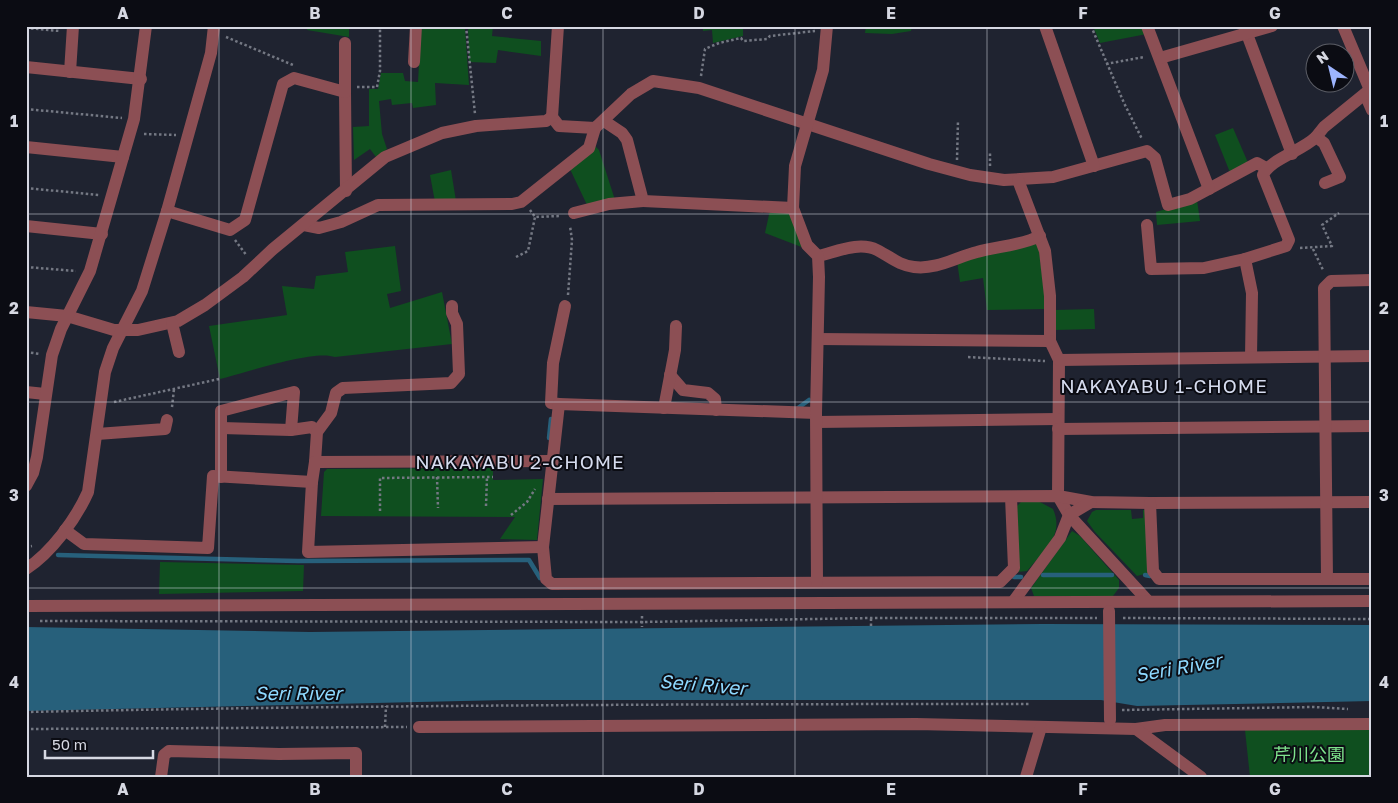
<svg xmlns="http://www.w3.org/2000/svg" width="1398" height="803" viewBox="0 0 1398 803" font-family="'Golos Text','Noto Sans JP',sans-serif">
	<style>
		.green { fill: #0f4f1f }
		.water { fill: #27607b }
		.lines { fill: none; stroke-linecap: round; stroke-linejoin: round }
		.stream { stroke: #27607b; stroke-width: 4.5 }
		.path { stroke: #747883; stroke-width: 2.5; stroke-dasharray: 2.5 2.5; stroke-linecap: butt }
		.minor { stroke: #8c4f54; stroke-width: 12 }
		.minor-bridge { stroke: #8c4f54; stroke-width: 12 }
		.grid { fill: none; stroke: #d6d8e2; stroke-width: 1; stroke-opacity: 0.55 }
		.labels { text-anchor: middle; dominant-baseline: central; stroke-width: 4; stroke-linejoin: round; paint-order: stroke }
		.park-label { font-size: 18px; fill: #7fe38d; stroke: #0b0c13 }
		.neighbourhood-label { font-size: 19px; letter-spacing: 1px; fill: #d5dbee; stroke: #0b0c13 }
		.water-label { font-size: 19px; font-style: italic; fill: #8ed9ff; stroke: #0b0c13 }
		.neatline { fill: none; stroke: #d6d8e2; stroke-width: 2 }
		.grid-label { font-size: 16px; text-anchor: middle; font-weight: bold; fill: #d6d8e2 }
	</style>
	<rect width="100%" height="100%" fill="#1f2330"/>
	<g class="green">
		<polygon points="308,26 349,26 349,37 307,30"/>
		<polygon points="421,26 465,28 469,85 435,83 436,105 413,108 412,103 392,105 391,99 379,101 382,134 387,149 376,157 370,149 354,160 353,127 369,126 369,89 378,89 381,73 403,73 405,81 418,82"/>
		<polygon points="468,26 493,26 492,36 541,41 541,56 498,50 496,63 469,62"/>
		<polygon points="703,26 743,26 743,36 713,43 712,30 703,31"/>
		<polygon points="866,26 912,26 911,31 892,34 865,33"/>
		<polygon points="1093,26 1144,26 1147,34 1100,43"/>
		<polygon points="1233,128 1249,165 1231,175 1215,135"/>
		<polygon points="595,146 599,150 615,200 588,207 569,167"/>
		<polygon points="451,170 456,201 435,202 430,175"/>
		<polygon points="1197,200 1200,221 1157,225 1156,212"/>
		<polygon points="770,210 792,211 804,248 765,233"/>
		<polygon points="1038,241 1046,309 987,310 983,278 960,282 957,261"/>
		<path d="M395 246 401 291 387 294 390 308 442 292 452 344 335 357C314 349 245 373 220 379L209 326 287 315 282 286 314 289 316 276 348 272 345 252Z"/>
		<polygon points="1094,309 1095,329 1054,330 1054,310"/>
		<polygon points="493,468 493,480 543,479 537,540 500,539 515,517 321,516 324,472 327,469"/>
		<path d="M1038 501 1053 509C1065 536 1043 551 1027 571L1018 572 1017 506 1021 502Z"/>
		<polygon points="1096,510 1131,510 1132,519 1143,518 1143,510 1145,510 1148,573 1137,576 1095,532 1087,521 1092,512"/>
		<polygon points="1072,531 1080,536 1119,580 1119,588 1113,596 1034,596 1031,588"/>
		<polygon points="160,562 304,565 303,591 159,594"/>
		<polygon points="1245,730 1372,730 1372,777 1250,777"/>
	</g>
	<polygon class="water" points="1043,624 1372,625 1372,701 1137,706 1101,700 506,700 26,711 26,627 310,632"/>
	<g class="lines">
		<g class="stream">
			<polyline points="798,408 809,400"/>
			<polyline points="549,438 551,419"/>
			<polyline points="58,555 298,561 529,560 540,578"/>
			<polyline points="1043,575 1112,575"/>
			<polyline points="1145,575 1150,576"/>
			<polyline points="1014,577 1021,577"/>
		</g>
		<g class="path">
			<polyline points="466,26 475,114"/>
			<polyline points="1091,26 1124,103 1142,139"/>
			<polyline points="26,28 60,31"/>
			<polyline points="226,37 293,65"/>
			<polyline points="1106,64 1144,57"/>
			<polyline points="701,76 705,49 719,43 741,38 743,41 767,39 770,36 815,31"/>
			<polyline points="357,87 377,87 380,71 380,26"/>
			<polyline points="26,109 122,118"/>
			<polyline points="144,134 176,135"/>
			<polyline points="957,160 958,120"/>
			<polyline points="990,166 990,153"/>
			<polyline points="26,188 99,195"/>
			<polyline points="530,210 535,217 561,216"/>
			<polyline points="235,240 247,256"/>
			<polyline points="1300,248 1332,246 1322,225 1339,213"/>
			<polyline points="1313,249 1323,270"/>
			<polyline points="516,257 528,251 535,217"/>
			<polyline points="26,267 76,271"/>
			<polyline points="568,295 572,240 570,226"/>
			<polyline points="26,352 40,354"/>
			<polyline points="968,357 1045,361"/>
			<polyline points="114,402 219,379"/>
			<polyline points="172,407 174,389"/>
			<polyline points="437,477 438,508"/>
			<polyline points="486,506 487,477"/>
			<polyline points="380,511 380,478 493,477"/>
			<polyline points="511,515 527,502 535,489"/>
			<polyline points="26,547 32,546"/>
			<polyline points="642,616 642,627"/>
			<polyline points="1123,618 1372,619"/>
			<polyline points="40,621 642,622 871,618 1097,618"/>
			<polyline points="871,626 871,617"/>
			<polyline points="1122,710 1314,707 1348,709"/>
			<path d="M26 712C361 705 695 704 1030 704"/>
			<polyline points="385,727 386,706"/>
			<polyline points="26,729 407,727"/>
		</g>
		<g class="minor">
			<polyline points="558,26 552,117 559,126 595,128 631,94 653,81 699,88 929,164 970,175 1004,180 1053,177 1147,151 1155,158 1168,205 1190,199 1257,163 1266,168"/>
			<polyline points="1045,26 1094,166"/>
			<polyline points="1147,26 1209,189"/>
			<polyline points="1244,26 1292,154"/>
			<polyline points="1343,26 1370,90"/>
			<polyline points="1160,58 1272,26"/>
			<polyline points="414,62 416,26"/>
			<polyline points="26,67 141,79"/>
			<polyline points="70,72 73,26"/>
			<polyline points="345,92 346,191"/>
			<polyline points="1365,94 1372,110"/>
			<polyline points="604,121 622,133 627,140 643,201 793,208"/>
			<polyline points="1316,137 1324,127 1372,88"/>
			<polyline points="26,147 123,157"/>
			<polyline points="1018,180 1045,251 1050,296 1050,341 1059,360 1058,496 1069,515 1148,601"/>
			<polyline points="167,211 230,230 245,220 283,84 294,78 345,92 345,43"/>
			<polyline points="574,213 609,204 643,201"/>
			<polyline points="304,225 319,228 341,222 378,205 512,204 521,202 589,148 595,128"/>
			<path d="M1147 225 1151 269 1204 268 1245 259 1286 246 1289 240 1263 175C1270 159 1302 151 1316 137L1324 143 1340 177 1325 183"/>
			<polyline points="26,226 102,234"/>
			<path d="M818 256C836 252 859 241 877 250 891 257 898 265 914 267 936 270 957 257 977 252 997 246 1020 246 1040 236"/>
			<polyline points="1245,259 1252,293 1251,357"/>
			<polyline points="26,312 67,316 114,330 138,330 178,321 205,305 243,277 273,249 385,157 442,133 476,126 546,121 552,117"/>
			<polyline points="172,323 179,352"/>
			<polyline points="818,339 1050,341"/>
			<polyline points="1059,360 1372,356"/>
			<polyline points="670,375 683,390 708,393 715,399 716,410"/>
			<polyline points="26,392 45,394"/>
			<polyline points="559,404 551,403 553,363 565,306"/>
			<polyline points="664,408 675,350 676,326"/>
			<polyline points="816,413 559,404 543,547 546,579 552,584 1000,582 1014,568 1011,497"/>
			<polyline points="817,422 1058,419"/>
			<polyline points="222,428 291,430 312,427 317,432"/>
			<polyline points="1058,429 1372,426"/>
			<polyline points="97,434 165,429 167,420"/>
			<polyline points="315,462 317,432 331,413 336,393 343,388 451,383 459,374 457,324 452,313 452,306"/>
			<polyline points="221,477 221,411 294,392 291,430"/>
			<polyline points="312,482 308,552 543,547"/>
			<polyline points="26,486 33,473 37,457 52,355 61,329 90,271 134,119 146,26"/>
			<polyline points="548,499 1058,496 1091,502 1150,503 1372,502"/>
			<polyline points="1150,503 1153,571 1159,579 1372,579"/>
			<polyline points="65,530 84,544 208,548 213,476 312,482 315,462 552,461"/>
			<path d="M26 569C51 553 76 519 88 492L105 372 113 348 142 291 167 211 211 53 214 26"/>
			<polyline points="1327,579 1324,288 1331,281 1372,280"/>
			<polyline points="817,582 816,413 819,277 818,256 807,245 793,208 795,166 823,70 827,26"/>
			<polyline points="1013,602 1060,538 1069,515 1091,502"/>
			<polyline points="26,606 1372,601"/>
			<polyline points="419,727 916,724 1136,729 1165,725 1372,724"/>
			<polyline points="1136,729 1201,777"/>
			<polyline points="161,777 164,755 169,751 279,754 356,753 356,777"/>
			<polyline points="1026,777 1041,727"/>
		</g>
		<polyline class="minor-bridge" points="1109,611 1110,720"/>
	</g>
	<path class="grid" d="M219 26V777M411 26V777M603 26V777M795 26V777M987 26V777M1179 26V777M26 214H1372M26 402H1372M26 588H1372"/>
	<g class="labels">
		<g class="park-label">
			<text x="1309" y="754">芹川公園</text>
		</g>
		<g class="neighbourhood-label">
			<text x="1164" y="385">NAKAYABU 1-CHOME</text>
			<text x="520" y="461">NAKAYABU 2-CHOME</text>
		</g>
		<g class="water-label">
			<text transform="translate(1178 667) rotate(-10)">Seri River</text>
			<text transform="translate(703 684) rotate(5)">Seri River</text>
			<text x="298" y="692">Seri River</text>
		</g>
	</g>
	<rect width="1398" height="803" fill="none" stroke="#0b0c13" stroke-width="55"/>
	<g transform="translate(1330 68) rotate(325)"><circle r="24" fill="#0b0c13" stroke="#5c5e66"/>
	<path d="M0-4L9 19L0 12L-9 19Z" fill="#9db4fd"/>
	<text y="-8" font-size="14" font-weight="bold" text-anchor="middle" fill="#d6d8e2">N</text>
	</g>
	<path d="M45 750v8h108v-8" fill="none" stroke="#d6d8e2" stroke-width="2.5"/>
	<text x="52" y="750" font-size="15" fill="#d6d8e2" stroke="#0b0c13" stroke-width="4" paint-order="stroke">50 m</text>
	<rect x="28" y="28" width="1342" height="748" class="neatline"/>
	<g class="grid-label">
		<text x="123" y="19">A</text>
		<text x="315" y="19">B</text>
		<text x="507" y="19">C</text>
		<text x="699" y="19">D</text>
		<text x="891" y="19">E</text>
		<text x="1083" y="19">F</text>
		<text x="1275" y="19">G</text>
		<text x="14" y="127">1</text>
		<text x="1384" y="127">1</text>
		<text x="14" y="314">2</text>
		<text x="1384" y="314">2</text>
		<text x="14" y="501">3</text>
		<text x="1384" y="501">3</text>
		<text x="14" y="688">4</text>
		<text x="1384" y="688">4</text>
		<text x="123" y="795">A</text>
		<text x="315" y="795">B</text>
		<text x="507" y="795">C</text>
		<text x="699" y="795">D</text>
		<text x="891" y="795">E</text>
		<text x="1083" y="795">F</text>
		<text x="1275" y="795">G</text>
	</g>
</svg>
